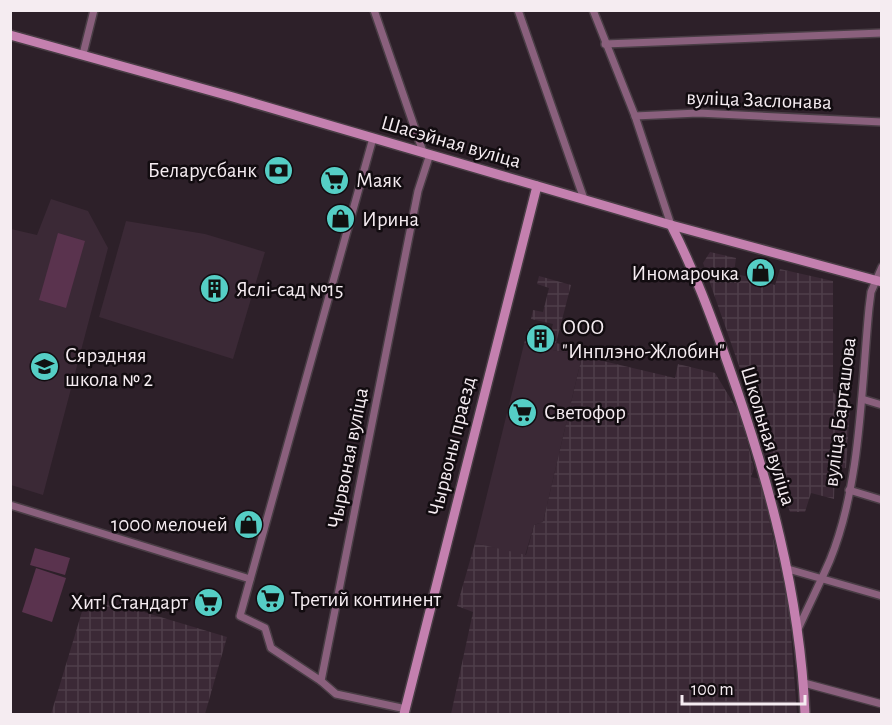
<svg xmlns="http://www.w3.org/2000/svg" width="892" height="725" viewBox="0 0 892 725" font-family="'Alegreya Sans',sans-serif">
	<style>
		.built { fill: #3b2936 }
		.industrial { fill: url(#industrial-grid) }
		.park { fill: #5a334e }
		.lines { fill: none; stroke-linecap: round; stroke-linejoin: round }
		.street-casing { stroke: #493d45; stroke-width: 10 }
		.secondary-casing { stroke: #493d45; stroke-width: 12 }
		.street { stroke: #8a607d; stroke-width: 7 }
		.secondary { stroke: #c480af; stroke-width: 9 }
		.labels { text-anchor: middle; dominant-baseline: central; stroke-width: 5; stroke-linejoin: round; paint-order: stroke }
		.street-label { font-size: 21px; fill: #f5ecf1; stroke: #120c10 }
		.poi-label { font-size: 21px; fill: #f5ecf1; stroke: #120c10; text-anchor: start }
	</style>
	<defs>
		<pattern id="industrial-grid" width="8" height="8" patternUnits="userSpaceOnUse" patternTransform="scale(1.5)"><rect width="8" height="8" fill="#3b2936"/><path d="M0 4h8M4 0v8" fill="none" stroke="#4e3e4a"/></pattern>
	</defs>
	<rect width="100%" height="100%" fill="#2d2029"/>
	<g class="built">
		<polygon points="51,199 88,211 108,248 43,495 11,485 11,229 37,235"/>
		<polygon points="126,221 205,234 265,252 233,359 99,317"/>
		<polygon points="524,344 582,356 543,522 534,525 525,556 475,543"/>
	</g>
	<g class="industrial">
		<polygon points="710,252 736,258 734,273 775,285 780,269 833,281 833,392 850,409 846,468 835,469 834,499 811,493 805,512 790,512 703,263"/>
		<polygon points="539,276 571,285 556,343 583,350 582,356 675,378 678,364 715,373 740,414 754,468 751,477 760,479 789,608 797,714 451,714 473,612 457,606 475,543 526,555 534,525 543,522 582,356 524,344 528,329 550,335 553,324 531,319 533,310 543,312 549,288 537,284"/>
		<polygon points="87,595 227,637 205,714 51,714"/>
	</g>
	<g class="park">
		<polygon points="58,233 85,241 66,308 39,300"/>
		<polygon points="35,548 70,558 65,575 30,565"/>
		<polygon points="36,568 66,578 52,622 22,612"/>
	</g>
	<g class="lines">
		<defs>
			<g id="street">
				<polyline points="374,10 423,152"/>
				<polyline points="518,10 584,199"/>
				<polyline points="593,10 635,116 671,225"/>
				<polyline points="605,44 882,33"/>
				<polyline points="83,54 94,10"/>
				<polyline points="635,116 698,113 882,122"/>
				<polyline points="862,399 882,405"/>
				<polyline points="849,490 882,500"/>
				<polyline points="10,505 250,579"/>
				<polyline points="788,569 882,596"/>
				<path d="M799 627C809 605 820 583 830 560 861 484 861 390 869 308L871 292 882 267"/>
				<polyline points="321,681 271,648 265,628 240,616 373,138"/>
				<polyline points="804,683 882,704"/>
				<polyline points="406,709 336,694 321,681 418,191 430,154"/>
			</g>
			<g id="secondary">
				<polyline points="10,35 233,97 671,225 882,282"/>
				<path d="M671 225C694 270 711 316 728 364 768 477 800 594 805 714"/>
				<polyline points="404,714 537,186"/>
			</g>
		</defs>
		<use href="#street" class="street-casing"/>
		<use href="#secondary" class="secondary-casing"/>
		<use href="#street" class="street"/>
		<use href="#secondary" class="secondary"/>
	</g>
	<defs>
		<symbol id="bank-disc" viewBox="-11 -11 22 22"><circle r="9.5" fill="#55cec5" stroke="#120c10"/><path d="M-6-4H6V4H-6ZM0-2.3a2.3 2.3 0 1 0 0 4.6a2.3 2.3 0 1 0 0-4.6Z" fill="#111"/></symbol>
		<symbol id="supermarket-disc" viewBox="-11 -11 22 22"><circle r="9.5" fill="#55cec5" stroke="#120c10"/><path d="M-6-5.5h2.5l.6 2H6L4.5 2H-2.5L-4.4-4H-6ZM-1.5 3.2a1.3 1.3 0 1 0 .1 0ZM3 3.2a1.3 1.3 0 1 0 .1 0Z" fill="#111"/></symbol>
		<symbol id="shop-disc" viewBox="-11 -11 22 22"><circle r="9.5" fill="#55cec5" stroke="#120c10"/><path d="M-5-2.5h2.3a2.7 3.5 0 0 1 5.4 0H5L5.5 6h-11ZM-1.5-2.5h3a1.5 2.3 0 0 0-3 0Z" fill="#111"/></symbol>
		<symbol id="building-disc" viewBox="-11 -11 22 22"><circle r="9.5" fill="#55cec5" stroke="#120c10"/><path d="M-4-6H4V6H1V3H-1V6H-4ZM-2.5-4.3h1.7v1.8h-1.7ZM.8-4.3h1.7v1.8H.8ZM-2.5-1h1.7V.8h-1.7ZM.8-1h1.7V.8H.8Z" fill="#111"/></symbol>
		<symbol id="school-disc" viewBox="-11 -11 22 22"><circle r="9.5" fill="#55cec5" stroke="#120c10"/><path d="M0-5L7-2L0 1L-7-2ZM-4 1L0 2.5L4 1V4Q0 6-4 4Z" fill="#111"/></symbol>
	</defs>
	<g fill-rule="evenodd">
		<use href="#bank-disc" x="262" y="154" width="33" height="33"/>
		<use href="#supermarket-disc" x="318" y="164" width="33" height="33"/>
		<use href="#shop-disc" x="324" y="202" width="33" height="33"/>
		<use href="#shop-disc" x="744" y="256" width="33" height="33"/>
		<use href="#building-disc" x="198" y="272" width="33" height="33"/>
		<use href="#building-disc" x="524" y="322" width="33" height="33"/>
		<use href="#school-disc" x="28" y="350" width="33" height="33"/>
		<use href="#supermarket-disc" x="506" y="396" width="33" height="33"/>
		<use href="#shop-disc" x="232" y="508" width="33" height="33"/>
		<use href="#supermarket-disc" x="254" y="582" width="33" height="33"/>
		<use href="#supermarket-disc" x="192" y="586" width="33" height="33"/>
	</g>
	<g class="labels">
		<g class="street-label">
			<text transform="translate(759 100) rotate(2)">вуліца Заслонава</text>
			<text transform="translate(451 142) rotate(16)">Шасэйная вуліца</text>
			<text transform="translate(840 412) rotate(-83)">вуліца Барташова</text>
			<text transform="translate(768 436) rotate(73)">Школьная вуліца</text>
			<text transform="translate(452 446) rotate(-76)">Чырвоны праезд</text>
			<text transform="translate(348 458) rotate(-79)">Чырвоная вуліца</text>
		</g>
		<g class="poi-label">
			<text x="257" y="170" text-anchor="end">Беларусбанк</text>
			<text x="356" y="180">Маяк</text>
			<text x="362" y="219">Ирина</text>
			<text x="739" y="273" text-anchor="end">Иномарочка</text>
			<text x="236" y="289">Яслі-сад №15</text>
			<text x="562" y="327">ООО<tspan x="562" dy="24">"Инплэно-Жлобин"</tspan></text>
			<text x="65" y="355">Сярэдняя<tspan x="65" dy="24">школа № 2</tspan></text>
			<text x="544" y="412">Светофор</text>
			<text x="228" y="524" text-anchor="end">1000 мелочей</text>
			<text x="291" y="599">Третий континент</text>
			<text x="188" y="602" text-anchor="end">Хит! Стандарт</text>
		</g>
	</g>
	<rect width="892" height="725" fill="none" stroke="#f5ecf1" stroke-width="24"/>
	<path d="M682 695v9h123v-9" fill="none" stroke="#f5ecf1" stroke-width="3"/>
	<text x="691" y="695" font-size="18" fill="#f5ecf1" stroke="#120c10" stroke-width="4.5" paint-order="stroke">100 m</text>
</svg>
